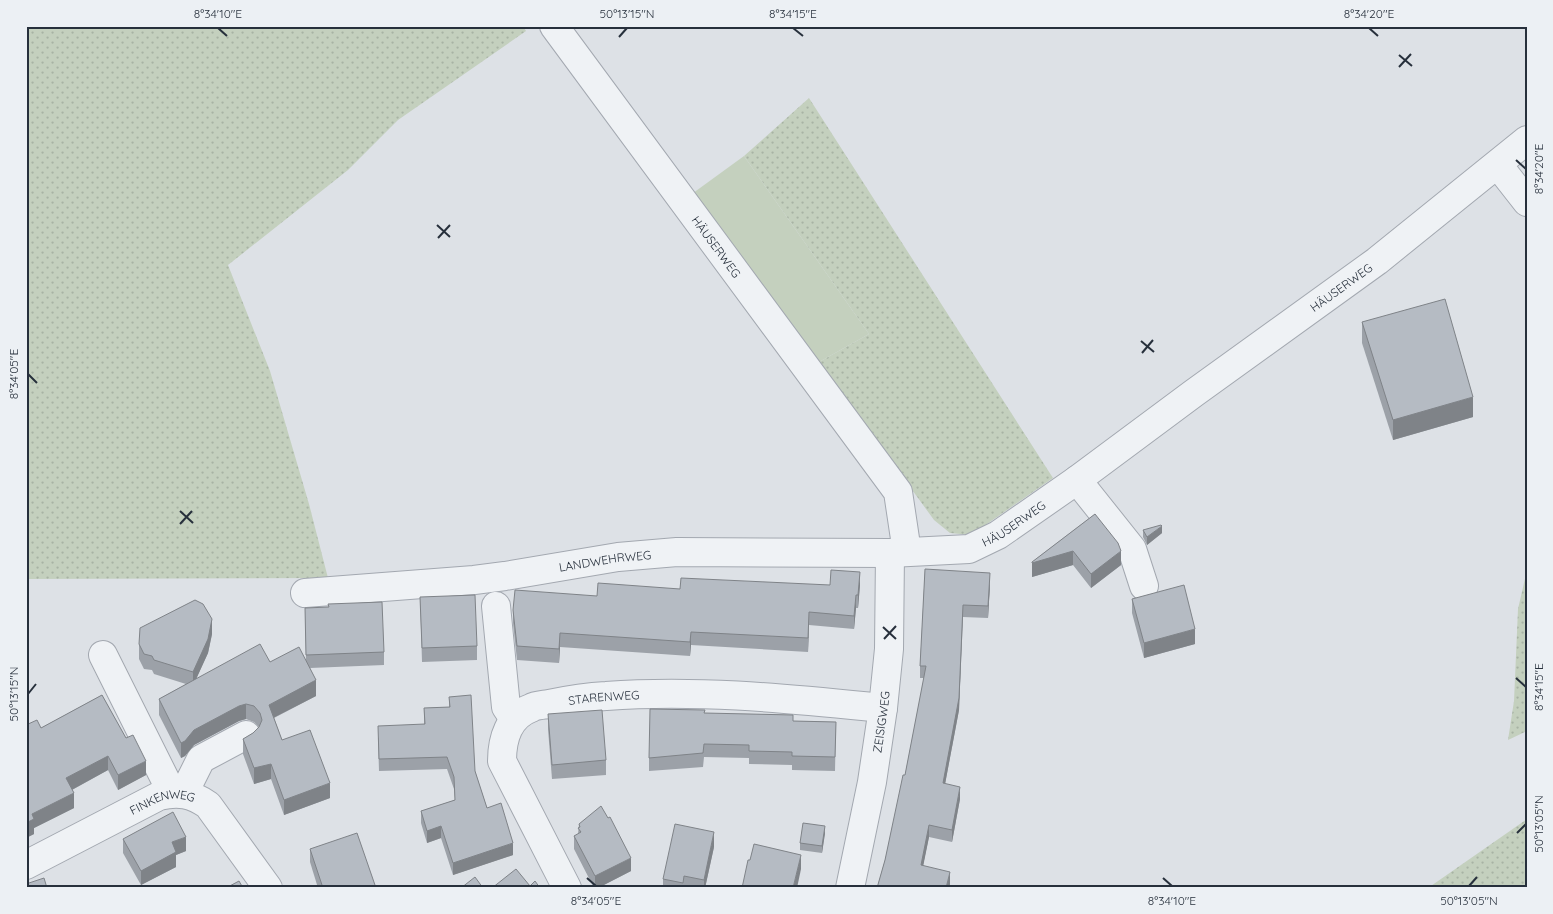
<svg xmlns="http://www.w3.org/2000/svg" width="1553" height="914" viewBox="0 0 1553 914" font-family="Quicksand,sans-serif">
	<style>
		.grass { fill: url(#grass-dots) }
		.garden { fill: #c4d0be }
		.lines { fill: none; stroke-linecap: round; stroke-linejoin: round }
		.minor-casing { stroke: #a3a8b0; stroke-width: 30 }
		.minor { stroke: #eff2f5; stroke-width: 28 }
		.wall { fill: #9ca1a8 }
		.shaded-wall { fill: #7f8388 }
		.building { fill: #b5bbc3; stroke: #7f8388 }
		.ticks { fill: none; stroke: #27303c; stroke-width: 2 }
		.labels { text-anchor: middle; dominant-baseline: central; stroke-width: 4.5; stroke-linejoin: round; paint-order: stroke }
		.street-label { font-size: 12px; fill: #27303c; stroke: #ecf0f4 }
		.neatline { fill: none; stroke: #27303c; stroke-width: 2 }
		.ticks-label { font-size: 12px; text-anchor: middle; fill: #27303c }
	</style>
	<defs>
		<pattern id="grass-dots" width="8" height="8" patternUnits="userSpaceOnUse" patternTransform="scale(1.25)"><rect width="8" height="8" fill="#c4d0be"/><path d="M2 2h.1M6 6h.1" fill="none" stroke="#a8b3a4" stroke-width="1.8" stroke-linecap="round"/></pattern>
	</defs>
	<rect width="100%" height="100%" fill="#dde1e6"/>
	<g class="grass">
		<polygon points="26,26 523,26 526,31 398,120 348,170 228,265 270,371 309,504 328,578 26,579"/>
		<polygon points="809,98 1053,478 971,535 950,533 934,520 819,362 869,334 744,156"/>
		<polygon points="1527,570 1527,731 1508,740 1514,701 1518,609"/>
		<polygon points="1527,819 1527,888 1428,888"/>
	</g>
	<polygon class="garden" points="744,156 869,334 819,362 689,196"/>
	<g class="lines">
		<defs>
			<g id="minor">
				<path id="s1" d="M554 26 898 492 907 552"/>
				<polyline points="1498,165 1527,202"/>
				<polyline points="1077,480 1132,549 1144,586"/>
				<path id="s2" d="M305 593 474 580 505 576 618 557 677 552 890 553 969 549 998 535 1077 480 1194 393 1377 261 1527 140"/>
				<polyline points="496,606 506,707 514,719"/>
				<polyline points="103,655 172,793"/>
				<polyline points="184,793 201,759 246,735"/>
				<path id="s3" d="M26 865 159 796C179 791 192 794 208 805L268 888"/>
				<path id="s4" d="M567 888 502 761C502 739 509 716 531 708 536 705 544 705 549 704 568 700 587 697 606 696 699 689 791 699 883 708"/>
				<path id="s5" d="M850 888 872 782 883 708 889 649 890 553"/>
			</g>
		</defs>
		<use href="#minor" class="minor-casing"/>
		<use href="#minor" class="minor"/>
	</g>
	<g class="wall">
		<polygon points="1362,322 1473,417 1393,440 1362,343"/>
		<polygon points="1095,514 1121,565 1091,588 1073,565 1032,577 1032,562"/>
		<polygon points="1143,530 1162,533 1147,545 1143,537"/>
		<polygon points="925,569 990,585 988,618 963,617 959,710 945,784 960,799 952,842 929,837 923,865 950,884 949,888 877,888 885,860 905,775 924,678 920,678 920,666"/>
		<polygon points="830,585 860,585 858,608 856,608 854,629 809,625 808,652 691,645 690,656 560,647 559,663 517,660 513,623 513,610 597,596 680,589"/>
		<polygon points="420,597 477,646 477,660 422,662"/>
		<polygon points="1132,599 1195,644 1144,658 1132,613"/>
		<polygon points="305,608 384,652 384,665 310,668 316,696 274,718 282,740 330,798 284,815 271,779 254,784 243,754 243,739 253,733 259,727 254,722 246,719 239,721 194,745 185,756 181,758 159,715 159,699 186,684 154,674 152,670 144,669 139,659 139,644 212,634 208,653 196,679 270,662 306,661"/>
		<polygon points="102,695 146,775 118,790 108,770 72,790 74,808 34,828 34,834 26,838 26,725 41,728"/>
		<polygon points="449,697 475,771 487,808 513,855 453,875 441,838 427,843 421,823 421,811 455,800 454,789 447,769 379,771 378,738 424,724 424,708 449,707"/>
		<polygon points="704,713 793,721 836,722 835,771 792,770 792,765 749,764 749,758 704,757 703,767 649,771 649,758"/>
		<polygon points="548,714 606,760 606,775 552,779 548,729"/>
		<polygon points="579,824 631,871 598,888 594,888 574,849 574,836 578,834"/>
		<polygon points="825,833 822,853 800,850 800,843"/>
		<polygon points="123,839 186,851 176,855 176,867 141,885 123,853"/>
		<polygon points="714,847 705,888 663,888 663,879"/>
		<polygon points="310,849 376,888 318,888 310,862"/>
	</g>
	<g class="shaded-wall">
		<polygon points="1473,397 1473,417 1393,440 1393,420"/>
		<polygon points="1162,526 1162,533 1147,545 1147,537"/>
		<polygon points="1073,551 1073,565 1032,577 1032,563"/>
		<polygon points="1121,551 1121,565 1091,588 1091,574"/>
		<polygon points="860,572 860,585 858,608 858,595"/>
		<polygon points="990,573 990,585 988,618 988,606"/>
		<polygon points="856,595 856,608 854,629 854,616"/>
		<polygon points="963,605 959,710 943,795 943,783"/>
		<polygon points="809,612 809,625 808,652 808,638"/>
		<polygon points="212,619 212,634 208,653 193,686 193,672"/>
		<polygon points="1195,629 1195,644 1144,658 1144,643"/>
		<polygon points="691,632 691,645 690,656 690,642"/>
		<polygon points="560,633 560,647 559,663 559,649"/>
		<polygon points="316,680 316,696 269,720 269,705"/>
		<polygon points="246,704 246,719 239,721 194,745 185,756 181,758 181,743 194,730 239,706"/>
		<polygon points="108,756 108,770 66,793 66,778"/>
		<polygon points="146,761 146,775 118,790 118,775"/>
		<polygon points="271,764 271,779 254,784 254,768"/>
		<polygon points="330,783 330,798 284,815 284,800"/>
		<polygon points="960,787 960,799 952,842 952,830"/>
		<polygon points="74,793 74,808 34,828 34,834 26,838 26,823 32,814"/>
		<polygon points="929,825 929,837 921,877 921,865"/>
		<polygon points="441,826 441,838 427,843 427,831"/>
		<polygon points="825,826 825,833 822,853 822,846"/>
		<polygon points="714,832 714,847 705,888 704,888 704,880"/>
		<polygon points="186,837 186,851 176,855 176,867 141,885 141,871 172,842"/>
		<polygon points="513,843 513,855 453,875 453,863"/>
		<polygon points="801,855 801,869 797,888 793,888"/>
		<polygon points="631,858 631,871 598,888 595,888 595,876"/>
		<polygon points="950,872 950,884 949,888 946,888"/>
	</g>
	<g class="building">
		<polygon points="1445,299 1473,397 1393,420 1362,322"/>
		<polygon points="1095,514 1118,543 1121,551 1091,574 1073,551 1032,563 1032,562"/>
		<polygon points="1161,525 1162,526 1147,537 1143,530"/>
		<polygon points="925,569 990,573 988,606 963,605 959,698 943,783 960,787 952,830 929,825 921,865 950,872 946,888 877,888 885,860 903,775 905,775 926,666 920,666"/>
		<polygon points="831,570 860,572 858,595 856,595 854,616 809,612 808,638 691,632 690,642 560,633 559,649 517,646 513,610 515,590 597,596 598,583 680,589 681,578 830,585"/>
		<polygon points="1184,585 1195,629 1144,643 1132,599"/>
		<polygon points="475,595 477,646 422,648 420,597"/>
		<polygon points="195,600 203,604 212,619 208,639 193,672 154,660 152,656 144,654 139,644 140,628"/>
		<polygon points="382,602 384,652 306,655 305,608 329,607 328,604"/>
		<polygon points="260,644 270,662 299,647 316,680 269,705 282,740 310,730 330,783 284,800 271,764 254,768 243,739 253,733 259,727 262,720 260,713 254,706 246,704 239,706 194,730 185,741 181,743 159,699"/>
		<polygon points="102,695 126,738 133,735 146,761 118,775 108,756 66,778 74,793 32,814 34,819 26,823 26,725 37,720 41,728"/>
		<polygon points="471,695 475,771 487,808 501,803 513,843 453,863 441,826 427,831 421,811 455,800 454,777 447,757 379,759 378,726 425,724 424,708 450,707 449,697"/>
		<polygon points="650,709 705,710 704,713 793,715 793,721 836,722 835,757 792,756 792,752 749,751 749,745 704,744 703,753 649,758"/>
		<polygon points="602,710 606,760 552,765 548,714"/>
		<polygon points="601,806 608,818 610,817 631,858 595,876 574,836 581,832 578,828 580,827 579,824"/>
		<polygon points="173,812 186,837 172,842 176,852 141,871 123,839"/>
		<polygon points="803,823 825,826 822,846 800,843"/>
		<polygon points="675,824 714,832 704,880 684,876 683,883 663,879"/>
		<polygon points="357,833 376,888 323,888 310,849"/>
		<polygon points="754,844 801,855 793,888 742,888 748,860 750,860"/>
		<polygon points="516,869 530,886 535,881 540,888 492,888"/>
		<polygon points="475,877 483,888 461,888"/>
		<polygon points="44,878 47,888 26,888 26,884"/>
		<polygon points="239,881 243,888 226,888"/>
	</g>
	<path class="ticks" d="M218 28 227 36M793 28 803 36M1369 28 1378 36M619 37 627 28M1399 55 1412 66M1399 67 1411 54M1516 160 1526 169M437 225 450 237M438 238 450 225M1141 341 1154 352M1142 353 1153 340M28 374 37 383M180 511 193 523M180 524 192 511M883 627 896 639M884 639 896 626M1516 678 1526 687M28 694 36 684M1517 833 1526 824M587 878 596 886M1163 878 1172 886M1469 886 1477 877"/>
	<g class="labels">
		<g class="street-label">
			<text stroke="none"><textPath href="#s1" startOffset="274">HÄUSERWEG</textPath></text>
			<text stroke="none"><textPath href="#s2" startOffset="1122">HÄUSERWEG</textPath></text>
			<text stroke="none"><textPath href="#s2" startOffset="718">HÄUSERWEG</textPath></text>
			<text stroke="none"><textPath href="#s2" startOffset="302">LANDWEHRWEG</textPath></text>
			<text stroke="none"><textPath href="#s4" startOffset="281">STARENWEG</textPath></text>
			<text stroke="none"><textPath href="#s5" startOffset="169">ZEISIGWEG</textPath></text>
			<text stroke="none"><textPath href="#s3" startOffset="152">FINKENWEG</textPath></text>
		</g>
	</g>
	<rect width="1553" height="914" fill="none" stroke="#ecf0f4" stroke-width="55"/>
	<rect x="28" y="28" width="1498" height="858" class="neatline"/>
	<g class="ticks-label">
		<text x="218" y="18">8°34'10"E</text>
		<text x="627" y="18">50°13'15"N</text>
		<text x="793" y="18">8°34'15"E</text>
		<text x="1369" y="18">8°34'20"E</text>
		<text transform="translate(1539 169) rotate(-90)" y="4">8°34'20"E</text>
		<text transform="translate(14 374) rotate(-90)" y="4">8°34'05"E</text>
		<text transform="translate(1539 687) rotate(-90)" y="4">8°34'15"E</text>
		<text transform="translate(14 694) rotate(-90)" y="4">50°13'15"N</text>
		<text transform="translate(1539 824) rotate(-90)" y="4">50°13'05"N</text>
		<text x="596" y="905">8°34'05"E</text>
		<text x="1172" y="905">8°34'10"E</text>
		<text x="1469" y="905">50°13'05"N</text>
	</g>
</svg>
